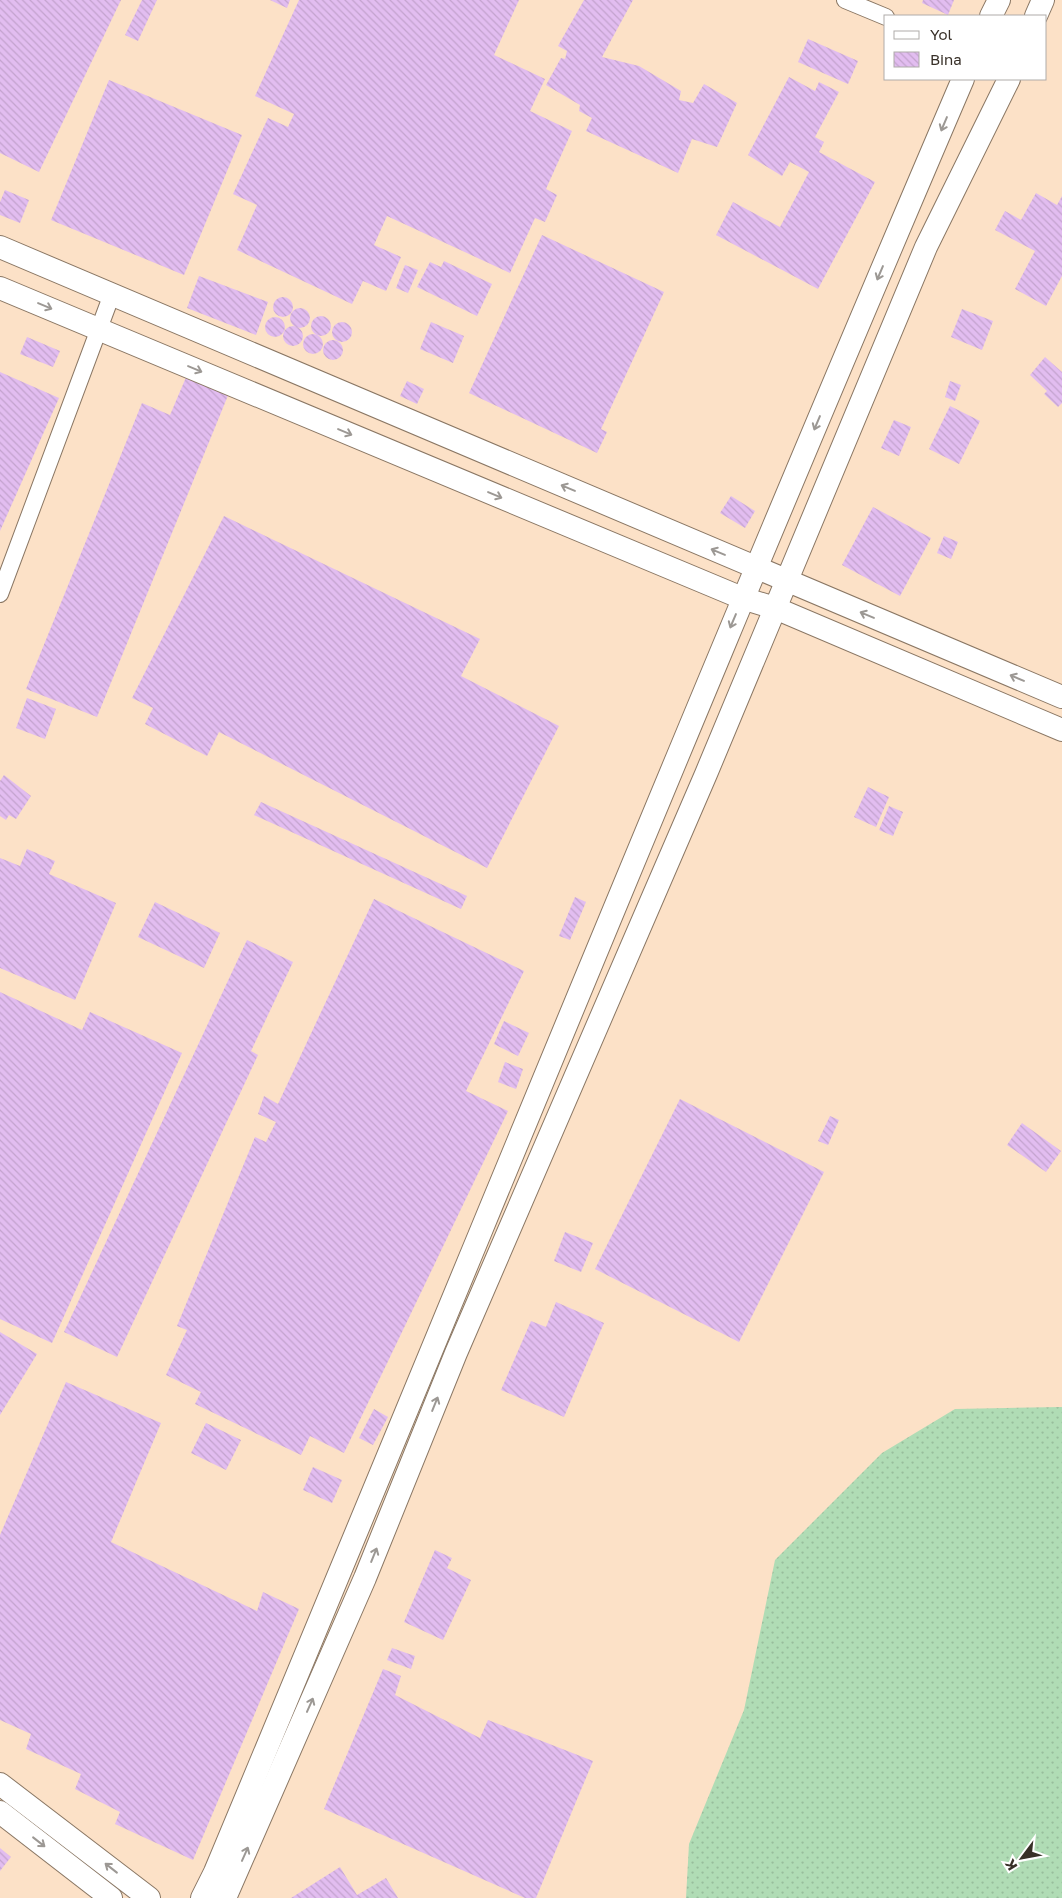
<svg xmlns="http://www.w3.org/2000/svg" width="1062" height="1898" viewBox="0 0 1062 1898" font-family="'Golos Text',sans-serif">
	<style>
		.built { fill: #fce1c7; fill-rule: evenodd }
		.grass { fill: url(#grass-dots) }
		.building { fill: url(#building-back-hatch) }
		.lines { fill: none; stroke-linecap: round; stroke-linejoin: round }
		.street-casing { stroke: #8a7764; stroke-width: 18 }
		.secondary-casing { stroke: #8a7764; stroke-width: 24 }
		.street { stroke: #fff; stroke-width: 16 }
		.secondary { stroke: #fff; stroke-width: 22 }
		.oneway { stroke: #9c9894 }
	</style>
	<defs>
		<pattern id="grass-dots" width="8" height="8" patternUnits="userSpaceOnUse" patternTransform="scale(1.25)"><rect width="8" height="8" fill="#b0dcb5"/><path d="M2 2h.1M6 6h.1" fill="none" stroke="#98bd9c" stroke-width="1.8" stroke-linecap="round"/></pattern>
		<pattern id="building-back-hatch" width="6" height="6" patternUnits="userSpaceOnUse" patternTransform="scale(1.25)"><rect width="6" height="6" fill="#e2bdf0"/><path d="M-1 5l2 2M0 0l6 6M5-1l2 2" fill="none" stroke="#c3a3ce"/></pattern>
	</defs>
	<rect width="100%" height="100%" fill="#fef1e5"/>
	<path class="built" d="M0 0H1062V1898H0ZM886 16H1046V79H886Z"/>
	<polygon class="grass" points="1062,1407 1062,1898 686,1898 689,1844 744,1710 775,1560 882,1453 955,1409"/>
	<g class="building">
		<polygon points="0,0 121,0 39,172 0,153"/>
		<polygon points="142,0 157,0 138,41 125,35"/>
		<polygon points="270,0 290,0 287,8"/>
		<polygon points="299,0 519,0 494,55 545,79 530,111 572,131 546,189 557,195 545,222 535,218 510,273 387,216 374,245 401,257 386,291 363,281 352,304 237,250 257,205 233,194 268,118 288,127 294,114 255,96"/>
		<polygon points="584,0 633,0 602,57 639,66 681,91 679,100 693,103 704,84 737,103 717,147 692,139 678,173 586,131 592,118 579,111 580,105 546,85 561,58 565,59 567,51 558,46"/>
		<polygon points="923,0 954,0 948,15 922,3"/>
		<polygon points="808,39 858,61 848,84 798,62"/>
		<polygon points="789,77 815,91 819,82 839,92 815,137 824,142 819,152 875,182 818,289 716,235 733,202 780,227 809,172 790,162 782,176 748,155"/>
		<polygon points="109,80 242,135 184,275 51,220"/>
		<polygon points="5,190 29,200 20,223 0,215 0,202"/>
		<polygon points="1036,193 1057,205 1062,196 1062,276 1046,306 1015,289 1035,251 995,230 1005,211 1021,220"/>
		<polygon points="542,235 664,292 601,429 607,432 597,453 469,393"/>
		<polygon points="444,261 492,284 477,316 417,287 430,262 441,267"/>
		<polygon points="405,265 418,270 408,293 396,288"/>
		<polygon points="199,276 268,302 256,335 187,308"/>
		<circle cx="283" cy="307" r="10"/>
		<circle cx="300" cy="318" r="10"/>
		<polygon points="962,309 993,321 982,350 951,337"/>
		<circle cx="321" cy="326" r="10"/>
		<circle cx="275" cy="327" r="10"/>
		<polygon points="431,322 464,336 453,363 420,349"/>
		<circle cx="342" cy="332" r="10"/>
		<circle cx="293" cy="336" r="10"/>
		<circle cx="313" cy="344" r="10"/>
		<polygon points="27,337 60,351 53,367 20,354"/>
		<circle cx="333" cy="350" r="10"/>
		<polygon points="1045,357 1062,372 1062,403 1058,407 1044,394 1047,391 1030,375"/>
		<polygon points="0,372 59,398 0,531"/>
		<polygon points="187,375 229,393 97,717 26,689 142,403 170,415"/>
		<polygon points="407,381 424,389 417,404 400,396"/>
		<polygon points="950,381 961,385 955,401 945,397"/>
		<polygon points="950,406 980,421 959,464 929,449"/>
		<polygon points="894,420 911,427 899,456 881,448"/>
		<polygon points="731,496 755,511 745,528 720,513"/>
		<polygon points="873,507 931,538 900,596 842,565"/>
		<polygon points="224,516 480,639 461,676 559,726 487,868 219,732 207,756 145,724 153,708 132,698"/>
		<polygon points="944,536 958,542 951,559 937,553"/>
		<polygon points="27,698 56,709 45,739 16,728"/>
		<polygon points="4,775 31,796 16,819 9,815 6,820 0,816 0,781"/>
		<polygon points="868,787 889,797 876,827 854,817"/>
		<polygon points="261,802 467,896 461,909 254,815"/>
		<polygon points="889,806 903,812 893,836 879,830"/>
		<polygon points="27,849 55,861 49,874 116,903 75,1000 0,968 0,858 20,866"/>
		<polygon points="575,897 586,902 570,940 559,936"/>
		<polygon points="374,899 524,971 466,1091 508,1111 344,1453 310,1436 301,1455 195,1404 201,1392 166,1375 187,1330 177,1326 255,1137 266,1142 276,1122 258,1114 264,1096 278,1104"/>
		<polygon points="155,902 220,933 204,968 138,937"/>
		<polygon points="247,940 293,962 251,1051 258,1055 117,1357 64,1332"/>
		<polygon points="0,992 82,1030 90,1012 182,1053 52,1343 0,1319"/>
		<polygon points="504,1021 529,1033 518,1056 494,1044"/>
		<polygon points="505,1062 523,1069 516,1089 498,1082"/>
		<polygon points="680,1099 824,1172 739,1342 595,1269"/>
		<polygon points="830,1116 839,1120 828,1145 818,1141"/>
		<polygon points="1022,1123 1061,1151 1046,1172 1007,1145"/>
		<polygon points="565,1232 593,1243 581,1272 554,1261"/>
		<polygon points="556,1302 604,1323 564,1417 501,1390 531,1321 546,1327"/>
		<polygon points="0,1332 37,1354 0,1415"/>
		<polygon points="66,1382 161,1423 111,1542 257,1611 263,1592 299,1609 193,1860 115,1824 120,1812 75,1789 81,1774 26,1749 31,1734 0,1720 0,1535"/>
		<polygon points="374,1409 388,1417 373,1445 359,1438"/>
		<polygon points="206,1423 241,1440 226,1470 191,1453"/>
		<polygon points="313,1467 342,1480 332,1503 303,1490"/>
		<polygon points="435,1550 452,1558 447,1568 471,1580 443,1640 404,1622"/>
		<polygon points="392,1648 415,1656 411,1669 387,1660"/>
		<polygon points="383,1669 401,1676 395,1695 480,1738 488,1720 593,1761 536,1898 525,1898 324,1809"/>
		<polygon points="0,1848 11,1857 0,1871"/>
		<polygon points="340,1867 357,1895 386,1878 398,1898 291,1898"/>
	</g>
	<g class="lines">
		<defs>
			<g id="street">
				<polyline points="845,0 886,17"/>
				<polyline points="0,594 112,294"/>
			</g>
			<g id="secondary">
				<polyline points="991,16 999,0"/>
				<polyline points="1036,16 1043,0"/>
				<polyline points="0,247 1062,697"/>
				<polyline points="0,288 742,598 775,608 1062,730"/>
				<polyline points="0,1784 149,1898"/>
				<polyline points="0,1812 111,1898"/>
				<path d="M202 1898 215 1872C465 1274 708 674 963 79"/>
				<polyline points="225,1898 365,1578 456,1353 706,774 926,247 1009,79"/>
			</g>
		</defs>
		<use href="#street" class="street-casing"/>
		<use href="#secondary" class="secondary-casing"/>
		<use href="#street" class="street"/>
		<use href="#secondary" class="secondary"/>
	</g>
	<defs><path id="oneway-shaft" d="M-6 0H5M1.5-3L5.5 0L1.5 3" fill="none" stroke-width="1.6" stroke-linecap="round" stroke-linejoin="round" transform="scale(1.25)"/></defs>
	<g class="oneway">
		<use href="#oneway-shaft" transform="translate(944 124) rotate(113)"/>
		<use href="#oneway-shaft" transform="translate(880 273) rotate(113)"/>
		<use href="#oneway-shaft" transform="translate(45 306) rotate(23)"/>
		<use href="#oneway-shaft" transform="translate(195 369) rotate(23)"/>
		<use href="#oneway-shaft" transform="translate(817 423) rotate(113)"/>
		<use href="#oneway-shaft" transform="translate(345 432) rotate(23)"/>
		<use href="#oneway-shaft" transform="translate(568 488) rotate(-157)"/>
		<use href="#oneway-shaft" transform="translate(495 495) rotate(23)"/>
		<use href="#oneway-shaft" transform="translate(718 552) rotate(-157)"/>
		<use href="#oneway-shaft" transform="translate(867 615) rotate(-157)"/>
		<use href="#oneway-shaft" transform="translate(733 621) rotate(113)"/>
		<use href="#oneway-shaft" transform="translate(1017 678) rotate(-157)"/>
		<use href="#oneway-shaft" transform="translate(435 1404) rotate(-68)"/>
		<use href="#oneway-shaft" transform="translate(374 1555) rotate(-68)"/>
		<use href="#oneway-shaft" transform="translate(310 1705) rotate(-66)"/>
		<use href="#oneway-shaft" transform="translate(39 1842) rotate(38)"/>
		<use href="#oneway-shaft" transform="translate(245 1854) rotate(-66)"/>
		<use href="#oneway-shaft" transform="translate(111 1868) rotate(-142)"/>
	</g>
	<rect x="884" y="15" width="162" height="65" fill="#ffffff" stroke="#afaca9"/>
	<rect x="894" y="31" width="25" height="8" fill="#ffffff" stroke="#afaca9"/>
	<text x="930" y="40" font-size="15" fill="#383028">Yol</text>
	<rect x="894" y="52" width="25" height="15" fill="url(#building-back-hatch)" stroke="#afaca9"/>
	<text x="930" y="65" font-size="15" fill="#383028">Bina</text>
	<g transform="translate(1022 1858) rotate(238)" stroke="#ffffff" stroke-width="4" paint-order="stroke">
	<path d="M0-4L9 19L0 12L-9 19Z" fill="#383028"/>
	<text y="-8" font-size="14" font-weight="bold" text-anchor="middle" fill="#383028">K</text>
	</g>
</svg>
